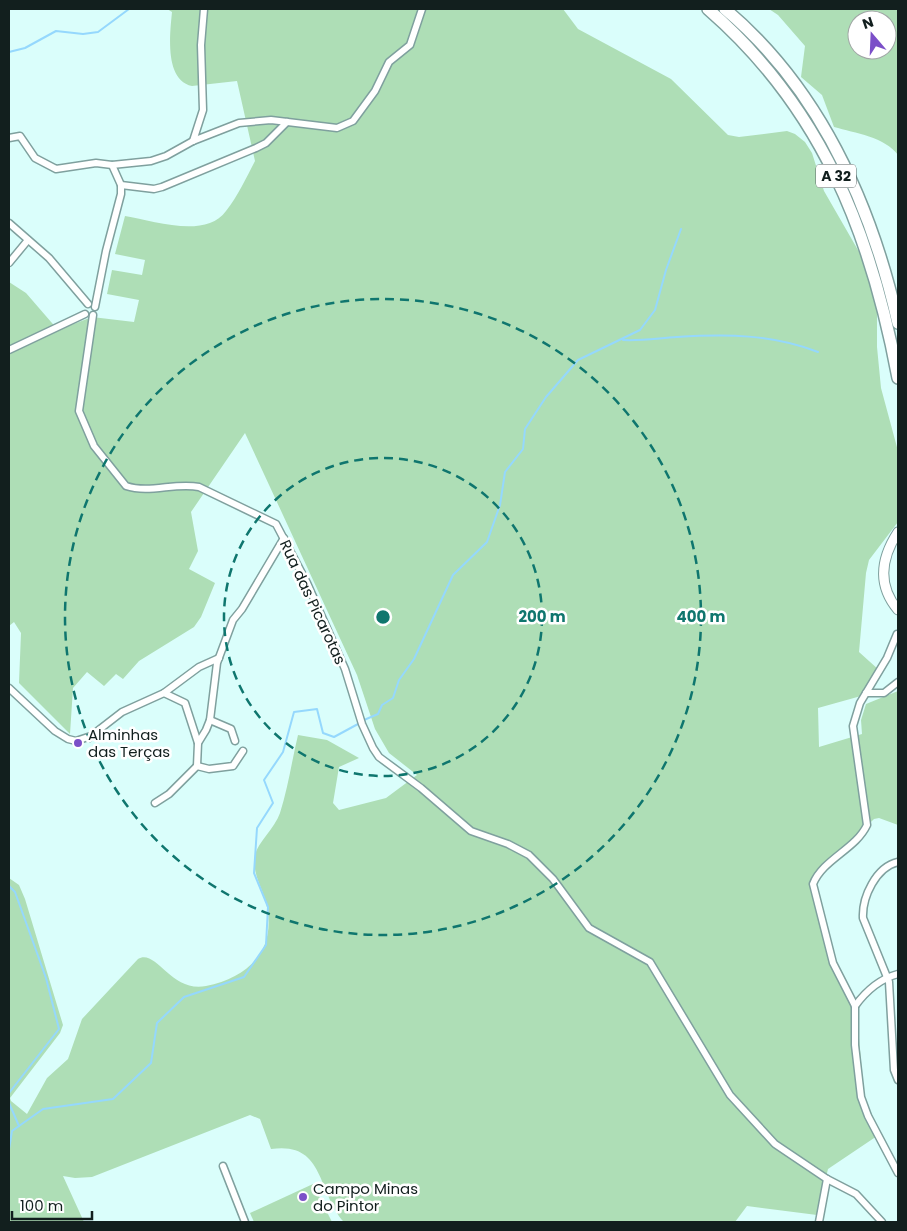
<svg xmlns="http://www.w3.org/2000/svg" width="907" height="1231" viewBox="0 0 907 1231" font-family="Poppins,sans-serif">
	<style>
		.green { fill: #aedeb6; fill-rule: evenodd }
		.lines { fill: none; stroke-linecap: round; stroke-linejoin: round }
		.stream { stroke: #95d8fd; stroke-width: 2 }
		.street-casing { stroke: #7fa09e; stroke-width: 9 }
		.secondary-casing { stroke: #7fa09e; stroke-width: 11 }
		.highway-casing { stroke: #7fa09e; stroke-width: 14 }
		.street { stroke: #fff; stroke-width: 6 }
		.secondary { stroke: #fff; stroke-width: 9 }
		.highway { stroke: #fff; stroke-width: 11 }
		.ring { fill: none; stroke: #0f766e; stroke-width: 2.5; stroke-dasharray: 9 6 }
		.poi-dot { fill: #7b4fc8; stroke: #fff; stroke-width: 2 }
		.labels { text-anchor: middle; dominant-baseline: central; stroke-width: 5; stroke-linejoin: round; paint-order: stroke }
		.shield { fill: #fff; stroke: #596262; stroke-width: 1 }
		.shield-label { font-size: 14px; font-weight: bold; fill: #121f1e }
		.street-label { font-size: 15px; fill: #121f1e; stroke: #fff }
		.poi-label { font-size: 15px; fill: #121f1e; stroke: #fff; text-anchor: start }
		.centre { fill: #0f766e; stroke: #fff; stroke-width: 2.5 }
		.ring-label { font-size: 15px; text-anchor: middle; font-weight: bold; fill: #0f766e; stroke: #fff; stroke-width: 5; stroke-linejoin: round; paint-order: stroke }
	</style>
	<rect width="100%" height="100%" fill="#dafefb"/>
	<g class="green">
		<path d="M167 9H563L578 29 671 79 728 135 739 137 787 131 795 134 805 142 812 153 824 191 862 257 877 305V347L881 388 898 451V522L869 560 866 573 859 652 879 670 861 696 818 708 819 747 862 734 861 720 866 704 898 691V825L879 818 874 819 817 875 814 889 838 968 856 1003 864 1097 880 1134 828 1169 817 1215 747 1206 735 1222H344C317 1192 325 1141 271 1149L260 1119 250 1115 92 1177 75 1178 63 1176 84 1222H9V878L19 885 25 899 63 1025 60 1033 10 1098 11 1101 27 1114 47 1078 68 1059 82 1019 138 959C156 948 171 993 206 986 251 977 279 947 265 899 260 884 252 871 255 855 258 842 275 828 280 813 288 788 292 760 298 735L327 740 359 758 339 767 333 803 339 810 386 798 417 775 389 753 375 729 357 675 245 433 191 512 198 551 189 569 215 583 201 617 194 627 139 661 123 679 116 674 104 686 87 672 73 688 70 734 19 683 21 633 14 622 9 626V282L26 293 58 330 92 317 134 322 139 300 107 294 112 270 142 275 145 260 115 254 125 216C154 221 206 239 226 211 238 196 246 178 255 161L237 81 192 86C164 80 170 33 172 12Z"/>
		<path d="M769 9H898V155C885 137 855 133 834 127L822 95 801 77 805 46 778 15ZM857 20H887V50H857Z"/>
		<polygon points="313,1184 332,1222 254,1222 250,1213"/>
	</g>
	<g class="lines">
		<g class="stream">
			<polyline points="9,52 25,48 56,31 83,34 98,32 129,9"/>
			<path d="M623 340C642 341 659 338 677 337 726 334 773 334 818 352"/>
			<polyline points="364,720 378,714 382,705 393,698 399,680 414,659 453,575 487,542 500,505 505,472 523,449 525,429 546,397 578,360 640,330 655,310 666,270 681,229"/>
			<polyline points="9,886 15,892 46,978 59,1029 9,1093"/>
			<polyline points="9,1103 19,1126"/>
			<polyline points="9,1149 12,1131 43,1109 113,1099 151,1063 157,1023 184,997 244,977 266,945 268,907 254,873 257,828 273,803 264,780 283,752 294,712 317,709 323,733 334,737 358,724"/>
		</g>
		<defs>
			<g id="street">
				<polyline points="9,138 20,136 35,158 56,169 96,163 112,165 151,161 166,156 193,141 239,123 271,120 337,128 353,121 375,91 389,62 410,45 422,9"/>
				<polyline points="193,141 203,110 201,45 204,9"/>
				<polyline points="121,185 154,189 162,187 256,148 266,143 287,122"/>
				<polyline points="9,223 49,258 88,304"/>
				<polyline points="9,263 28,240"/>
				<polyline points="95,307 106,251 121,194 121,185 112,165"/>
				<path d="M93 315 79 411 94 446 126 486C150 494 175 482 199 487L276 524 307 583 345 669 362 724 373 748 379 757 421 788 471 831 508 844 529 855 553 879 589 928 650 962 730 1095 775 1144 827 1179 856 1194 882 1222"/>
				<polyline points="9,350 85,314"/>
				<path d="M897 634 887 658 860 703 853 726 867 825C856 849 823 859 813 884L833 963 855 1006V1045L861 1097 868 1116 898 1173"/>
				<polyline points="9,688 55,731 68,739 76,741 91,736 122,712 164,693 199,667 219,658"/>
				<polyline points="164,693 185,703 198,743"/>
				<polyline points="866,693 884,693 898,682"/>
				<polyline points="210,720 231,729 235,741"/>
				<polyline points="197,766 198,743 206,730 210,720 217,663 233,620 242,609 284,538"/>
				<polyline points="197,766 209,769 233,766 243,751"/>
				<polyline points="155,803 169,794 197,766"/>
				<path d="M898 862C876 867 862 897 863 918L889 982 894 1070 898 1080"/>
				<path d="M855 1006C866 991 879 979 898 974"/>
				<polyline points="223,1166 245,1222"/>
				<polyline points="819,1222 827,1179"/>
			</g>
			<path id="secondary" d="M898 532C881 558 877 585 898 610"/>
			<g id="highway">
				<path d="M708 9C822 108 871 233 898 378"/>
				<path d="M725 9C820 89 871 204 898 323"/>
			</g>
		</defs>
		<use href="#street" class="street-casing"/>
		<use href="#secondary" class="secondary-casing"/>
		<use href="#highway" class="highway-casing"/>
		<use href="#street" class="street"/>
		<use href="#secondary" class="secondary"/>
		<use href="#highway" class="highway"/>
	</g>
	<g class="ring">
		<circle cx="383" cy="617" r="159"/>
		<circle cx="383" cy="617" r="318"/>
	</g>
	<g class="poi-dot">
		<circle cx="78" cy="743" r="5"/>
		<circle cx="303" cy="1197" r="5"/>
	</g>
	<g class="labels">
		<rect class="shield" x="816" y="164.5" width="40" height="23" rx="4"/>
		<g class="shield-label">
			<text x="836" y="176">A 32</text>
		</g>
		<g class="street-label">
			<text transform="translate(313 602) rotate(65)">Rua das Picarotas</text>
		</g>
		<g class="poi-label">
			<text x="88" y="734">Alminhas<tspan x="88" dy="17">das Terças</tspan></text>
			<text x="313" y="1188">Campo Minas<tspan x="313" dy="17">do Pintor</tspan></text>
		</g>
	</g>
	<circle cx="383" cy="617" r="8" class="centre"/>
	<g class="ring-label">
		<text x="542" y="622">200 m</text>
		<text x="701" y="622">400 m</text>
	</g>
	<rect width="907" height="1231" fill="none" stroke="#121f1e" stroke-width="20"/>
	<g transform="translate(872 35) rotate(341)"><circle r="24" fill="#ffffff" stroke="#a0a5a5"/>
	<path d="M0-4L9 19L0 12L-9 19Z" fill="#7b4fc8"/>
	<text y="-8" font-size="14" font-weight="bold" text-anchor="middle" fill="#121f1e">N</text>
	</g>
	<path d="M12 1211v8h80v-8" fill="none" stroke="#121f1e" stroke-width="2.5"/>
	<text x="20" y="1211" font-size="15" fill="#121f1e" stroke="#ffffff" stroke-width="4" paint-order="stroke">100 m</text>
</svg>
